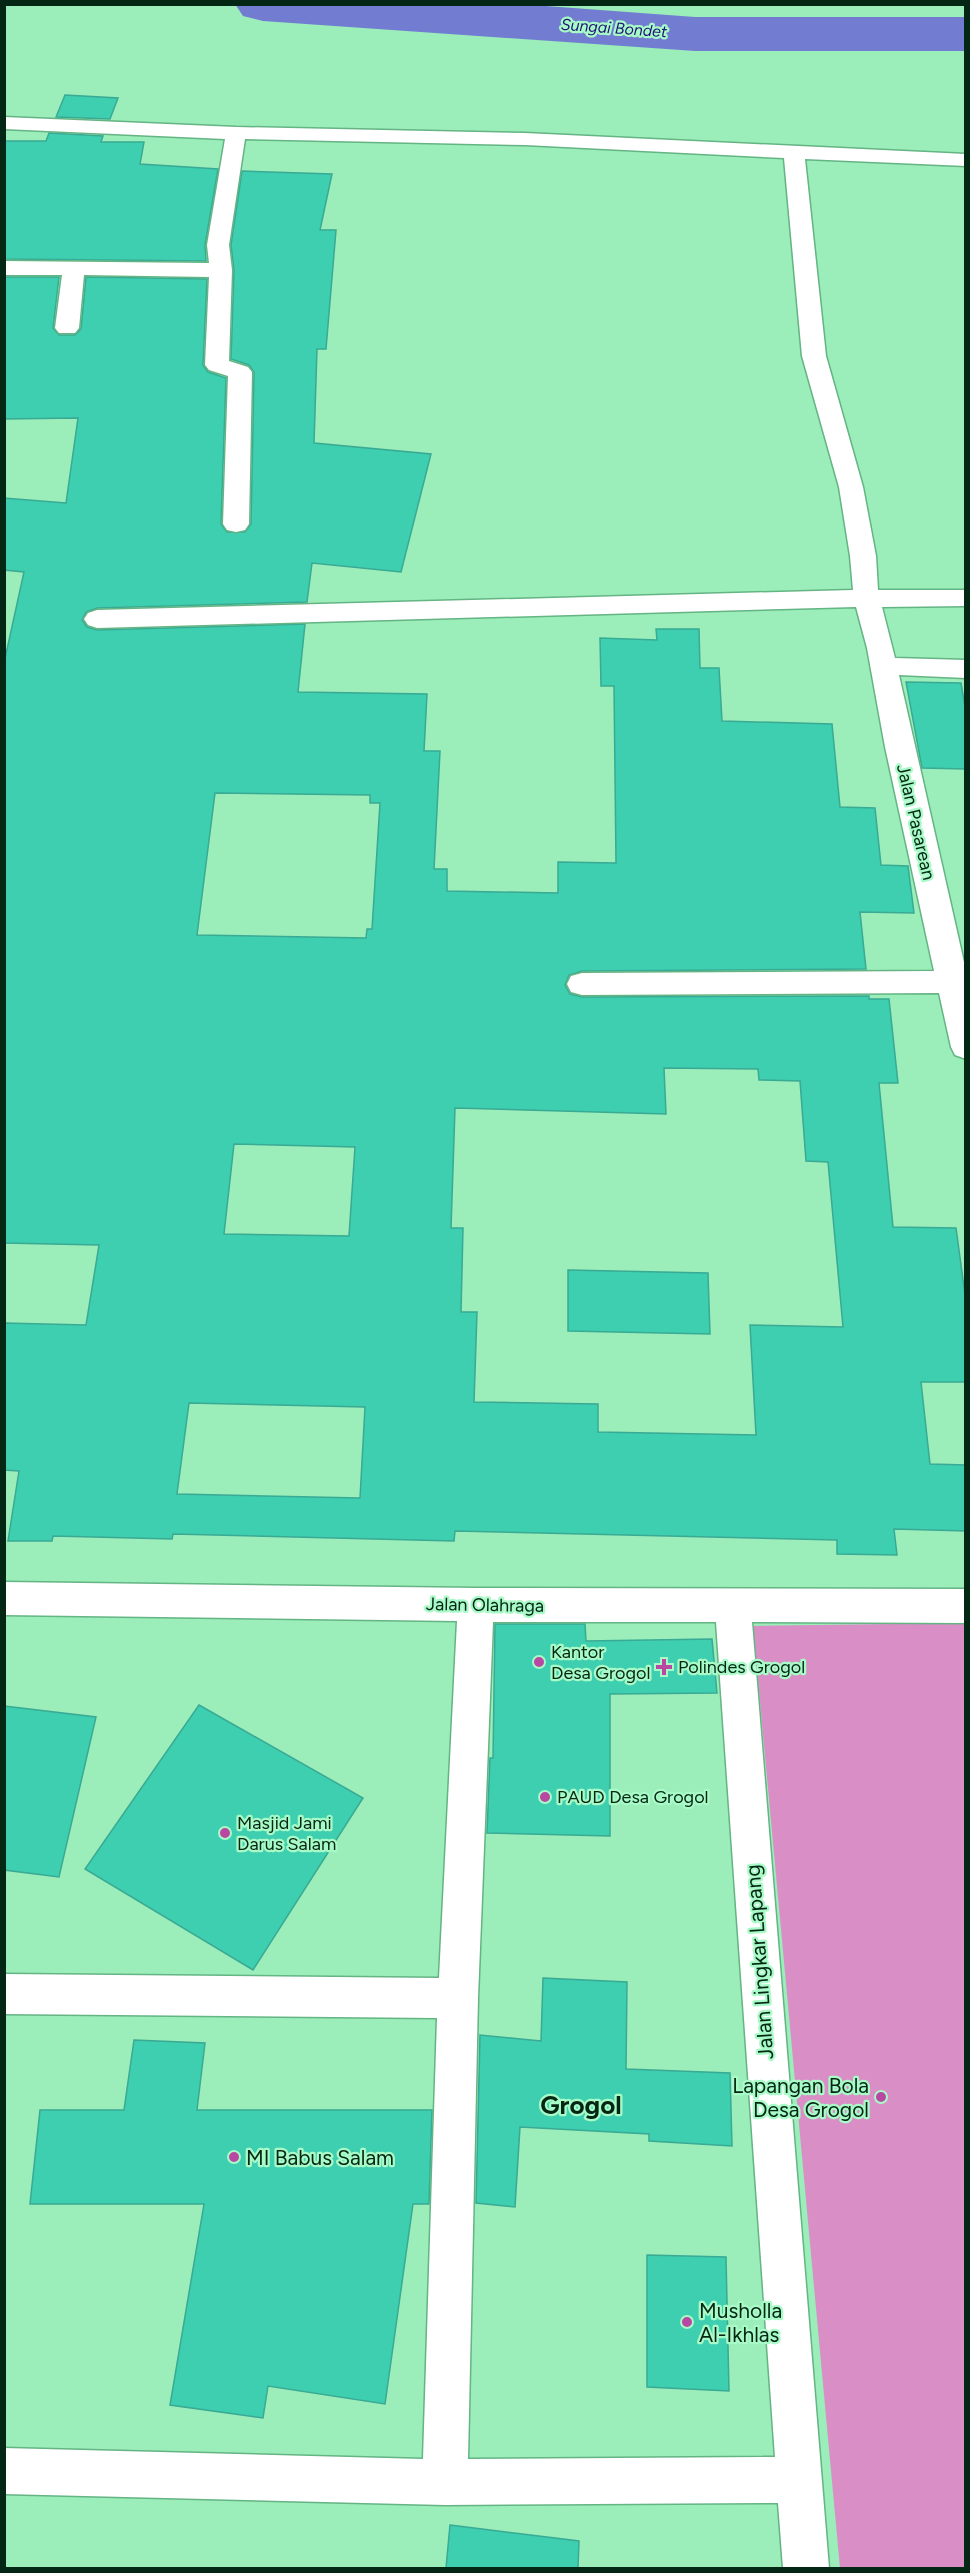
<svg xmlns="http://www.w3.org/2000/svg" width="970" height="2573" viewBox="0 0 970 2573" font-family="Figtree,sans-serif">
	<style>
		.green { fill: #d98ec6 }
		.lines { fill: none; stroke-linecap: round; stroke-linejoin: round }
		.river { fill: #727dd2; fill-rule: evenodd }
		.building { fill: #3eceb0; stroke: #39aa93; stroke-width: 1.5; fill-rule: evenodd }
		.street-casing { stroke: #64b484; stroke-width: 3 }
		.street { fill: #fff; fill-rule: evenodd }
		.poi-dot { fill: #b948a3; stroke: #a8fac7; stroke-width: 2 }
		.labels { text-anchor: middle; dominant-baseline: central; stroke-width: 4.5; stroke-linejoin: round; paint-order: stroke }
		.far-water-label { font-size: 16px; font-style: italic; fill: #1f1377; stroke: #a8fac7 }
		.street-label { font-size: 18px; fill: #042715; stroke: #a8fac7 }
		.poi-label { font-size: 18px; fill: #042715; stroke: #a8fac7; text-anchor: start }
		.near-street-label { font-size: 21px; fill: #042715; stroke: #a8fac7 }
		.near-poi-label { font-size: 21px; fill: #042715; stroke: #a8fac7; text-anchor: start }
		.near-quarter-label { font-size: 26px; font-weight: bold; fill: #042715; stroke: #a8fac7 }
	</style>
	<rect width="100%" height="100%" fill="#9bedba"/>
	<polygon class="green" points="965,1623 965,2568 840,2568 753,1626"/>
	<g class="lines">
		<polygon class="river" points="235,4 519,4 695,17 966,17 966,51 695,51 263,21 243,16"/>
	</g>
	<g class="building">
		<polygon points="65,95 118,98 110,119 56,117"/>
		<polygon points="49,133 103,136 101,142 144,142 140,164 218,169 205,245 206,261 4,259 4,141 46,141"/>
		<path d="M242 171 332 174 320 230H336L326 349H317L314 443 431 454 401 572 312 563 307 602 97 608 86 612 82 620 87 627 97 630 305 624 298 692 427 694 424 751H440L434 869H447V891L558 893V862L616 863 614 686H601L600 638 657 640 656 629H699L700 668H719L722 721 832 724 840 807 875 808 881 865 908 866 914 913 860 912 866 969 582 971 569 975 565 985 570 994 582 997 869 996V999H889L898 1083H879L893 1227 956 1228 966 1302V1382H921L930 1464 966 1465V1531L894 1529 897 1555 837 1554V1540L455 1531 454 1541 173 1534 172 1539 53 1536 52 1541H8L19 1471 4 1470V1323L86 1325 99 1245 4 1243V663L24 572 4 570V498L66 503 78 418 4 419V277H59L53 328 59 335H75L81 329 86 277 207 279 203 365 208 372 226 378 221 524 227 532H245L251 524 254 372 249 365 231 359 234 270 231 245ZM215 793 370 795V803H380L372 929H367L366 938 197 935ZM664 1068 758 1069 759 1080 800 1081 806 1161 828 1162 843 1327 750 1325 756 1435 598 1432V1404L474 1402 477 1312H461L463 1228H451L455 1108 666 1114ZM234 1144 355 1147 349 1236 224 1234ZM189 1403 365 1407 360 1498 177 1494Z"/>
		<polygon points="906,682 961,683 966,713 966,769 922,768"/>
		<polygon points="568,1270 708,1273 710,1334 568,1331"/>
		<polygon points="495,1624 585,1624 586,1641 712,1639 717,1693 610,1694 610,1836 487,1833 490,1758 493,1758"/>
		<polygon points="199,1705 363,1798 253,1970 85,1869"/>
		<polygon points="4,1706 96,1717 59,1877 4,1870"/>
		<polygon points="543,1978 627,1982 626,2069 730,2073 732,2146 649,2141 649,2134 520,2127 515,2207 476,2203 480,2035 541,2041"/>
		<polygon points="134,2040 205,2043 197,2110 432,2110 429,2204 413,2204 385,2404 268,2386 263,2418 170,2405 204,2204 30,2204 40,2110 124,2110"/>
		<polygon points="647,2255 726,2257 729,2391 647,2387"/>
		<polygon points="450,2525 579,2541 578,2568 446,2568"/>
	</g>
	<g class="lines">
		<defs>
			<g id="street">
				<polygon points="4,117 236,127 525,133 966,154 966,166 805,159 826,356 863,487 876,556 878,590 966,590 966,606 882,607 895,658 966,660 966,678 899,675 966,971 966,1059 955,1055 951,1047 939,993 582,995 571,992 567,984 571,976 582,973 934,971 885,747 867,648 856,607 97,628 88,625 84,619 88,613 97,610 853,590 850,556 839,487 802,356 784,158 525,145 245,139 229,245 232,270 229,361 248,367 252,372 249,524 245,530 236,532 227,530 223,524 228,376 209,370 205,365 209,277 84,275 79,328 75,333 59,333 55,328 62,275 4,275 4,261 209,263 207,245 225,139 4,129"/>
				<path d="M4 1582 476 1588 966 1589V1623L752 1622 829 2568H783L778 2503 445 2505 4 2494V2448L423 2459 437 2018 4 2014V1974L439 1978 457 1621 4 1615ZM493 1622H716L775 2457 468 2459 478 1998Z"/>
			</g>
		</defs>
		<use href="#street" class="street-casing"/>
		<use href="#street" class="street"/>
	</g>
	<g class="poi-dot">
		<circle cx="539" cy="1662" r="6"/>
		<path d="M661 1658h6v6h6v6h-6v6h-6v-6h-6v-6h6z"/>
		<circle cx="545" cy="1797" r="6"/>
		<circle cx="225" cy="1833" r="6"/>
		<circle cx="881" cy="2097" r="6"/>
		<circle cx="234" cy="2157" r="6"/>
		<circle cx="687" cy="2322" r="6"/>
	</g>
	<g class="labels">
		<g class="far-water-label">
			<text transform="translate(614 28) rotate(4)">Sungai Bondet</text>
		</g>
		<g class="street-label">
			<text transform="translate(916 822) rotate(77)">Jalan Pasarean</text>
			<text transform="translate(485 1605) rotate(1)">Jalan Olahraga</text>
		</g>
		<g class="poi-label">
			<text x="551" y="1652">Kantor<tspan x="551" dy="21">Desa Grogol</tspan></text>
			<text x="678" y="1667">Polindes Grogol</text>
			<text x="557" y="1797">PAUD Desa Grogol</text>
			<text x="237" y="1823">Masjid Jami<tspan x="237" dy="21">Darus Salam</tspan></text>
		</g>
		<g class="near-street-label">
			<text transform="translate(759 1962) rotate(-94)">Jalan Lingkar Lapang</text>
		</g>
		<g class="near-poi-label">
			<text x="869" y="2085" text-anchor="end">Lapangan Bola<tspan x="869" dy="24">Desa Grogol</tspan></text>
			<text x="246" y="2157">MI Babus Salam</text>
			<text x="699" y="2310">Musholla<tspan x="699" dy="24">Al-Ikhlas</tspan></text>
		</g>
		<g class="near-quarter-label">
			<text x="581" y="2105">Grogol</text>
		</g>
	</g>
	<rect width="970" height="2573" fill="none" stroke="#042715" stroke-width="12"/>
</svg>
